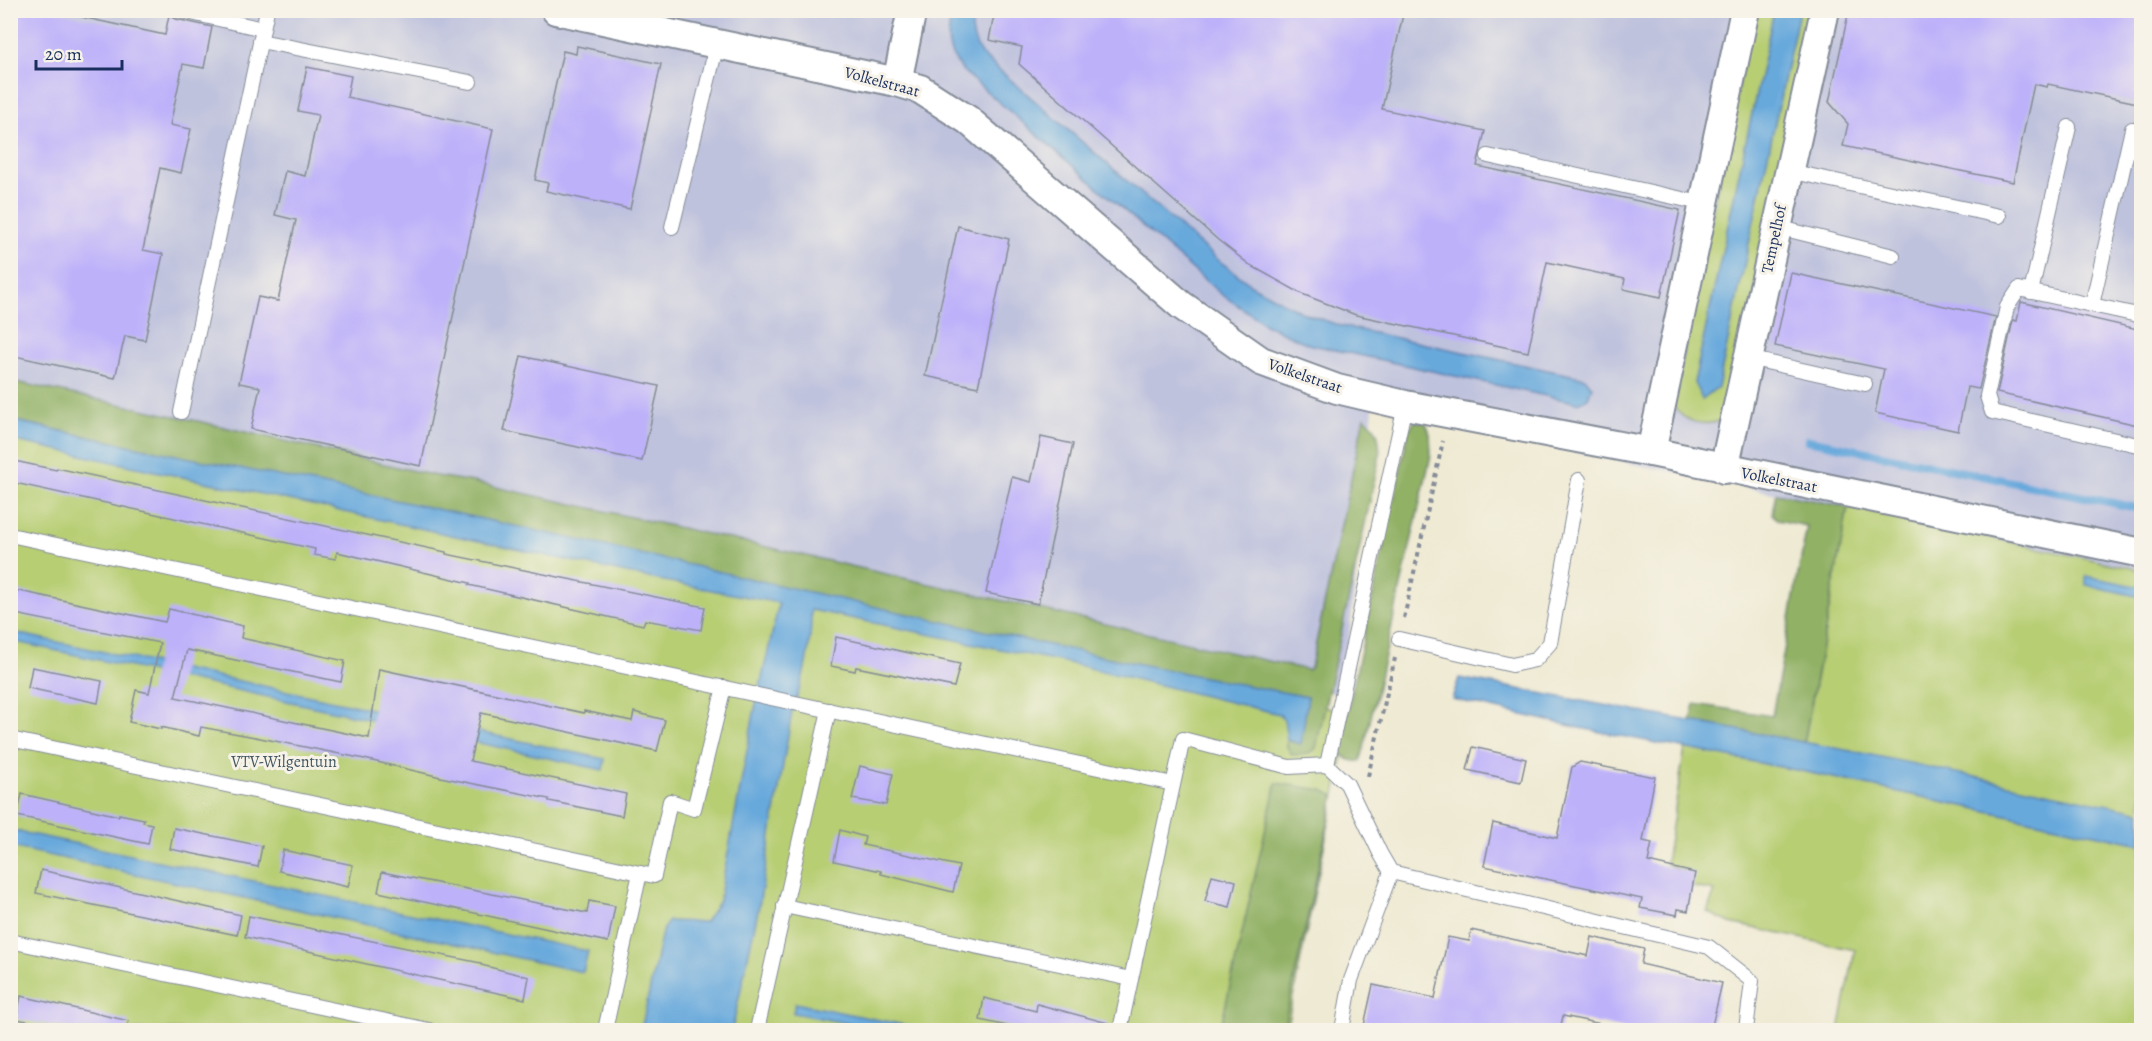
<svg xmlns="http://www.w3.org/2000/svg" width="2152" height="1041" viewBox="0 0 2152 1041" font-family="Alegreya,serif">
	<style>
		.industrial { fill: #bfc2dd }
		.green { fill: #b7ce73; stroke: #697e68; stroke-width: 1.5 }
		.forest { fill: #91b165; stroke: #567062; stroke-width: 1.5 }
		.water { fill: #68a9dc; stroke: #426c9d; stroke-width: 1.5 }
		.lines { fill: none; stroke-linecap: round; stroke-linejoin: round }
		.stream { stroke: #68a9dc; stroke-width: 8 }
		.building { fill: #bdb1fa }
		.lane-casing { stroke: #858c98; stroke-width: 16 }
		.street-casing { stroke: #858c98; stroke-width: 32 }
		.path { stroke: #858c98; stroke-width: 4; stroke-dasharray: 4.5 4.5; stroke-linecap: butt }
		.lane { stroke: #fff; stroke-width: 14 }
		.street { stroke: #fff; stroke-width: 28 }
		.labels { text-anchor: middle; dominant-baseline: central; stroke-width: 6; stroke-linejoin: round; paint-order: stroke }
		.street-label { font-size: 16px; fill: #1b2f5e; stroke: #f7f3e8 }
		.park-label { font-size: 16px; fill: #425763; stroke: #f7f3e8 }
	</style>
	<rect width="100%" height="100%" fill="#f7f3e8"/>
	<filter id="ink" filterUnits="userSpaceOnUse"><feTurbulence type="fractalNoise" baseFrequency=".0167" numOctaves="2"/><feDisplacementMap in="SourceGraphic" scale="12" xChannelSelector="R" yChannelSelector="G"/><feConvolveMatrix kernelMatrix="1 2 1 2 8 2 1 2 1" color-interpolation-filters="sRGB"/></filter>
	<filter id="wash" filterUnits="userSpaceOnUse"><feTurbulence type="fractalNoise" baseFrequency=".008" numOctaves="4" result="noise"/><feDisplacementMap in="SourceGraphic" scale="24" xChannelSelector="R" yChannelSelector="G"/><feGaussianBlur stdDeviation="1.35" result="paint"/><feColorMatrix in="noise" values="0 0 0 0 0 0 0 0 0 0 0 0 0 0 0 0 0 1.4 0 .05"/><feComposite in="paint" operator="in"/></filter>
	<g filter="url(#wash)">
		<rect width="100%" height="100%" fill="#efead3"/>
		<polygon class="industrial" points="11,11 2141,11 2141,569 1468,430 1374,400 1343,695 11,409"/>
		<g class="green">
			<path d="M1754 11H1774L1694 383 1718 387 1799 11H1816L1727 417C1708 429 1682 424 1673 403Z"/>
			<polygon points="11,429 1352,713 1286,1030 11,1030"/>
			<polygon points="1848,507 2141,570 2141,812 1804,743"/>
			<polygon points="1685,748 1806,772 2141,844 2141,1030 1839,1030 1855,950 1730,923 1707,912 1715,891 1678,884 1681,871 1666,863"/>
		</g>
		<g class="forest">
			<path d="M11 381 202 422 436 476 473 482 798 554 1308 670 1311 667 1364 417C1379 428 1379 437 1380 455L1316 748C1310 755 1302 755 1292 755L1287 747V740L1300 744 1307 697 1176 673 11 420Z"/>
			<path d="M1415 421 1426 423 1430 434 1431 455 1362 756 1360 761C1348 762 1344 758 1340 747L1409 429Z"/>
			<polygon points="1776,493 1848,507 1804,743 1691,721 1695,704 1772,716 1807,526 1778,520 1772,514"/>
			<polygon points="1276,783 1323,790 1334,796 1283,1030 1220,1030"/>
		</g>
		<g class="water">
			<path d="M952 11H974C970 28 972 39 981 54L1217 259 1251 285 1301 312 1341 326 1585 378 1592 387 1588 398 1578 403 1308 344 1267 325 1221 294 963 71C944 49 947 38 952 11Z"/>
			<polygon points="1774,11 1799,11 1718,387 1702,399 1694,383"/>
			<path d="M11 420C154 452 298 479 441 510 730 572 1017 643 1308 697L1301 744 1287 740 1284 720 1279 714 1073 664 811 610C812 645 804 679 792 712L759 906 732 1030H641L662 932 668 921 705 922 719 901 754 713 779 603 654 579 11 440Z"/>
			<polygon points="2086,576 2141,587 2141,597 2086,585"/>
			<polygon points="11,632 605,759 603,770 11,641"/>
			<polygon points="1459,678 1862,753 2141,812 2141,844 1806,772 1580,728 1452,699"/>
			<polygon points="11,830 588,951 583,972 11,847"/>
			<polygon points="795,1003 929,1030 882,1030 793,1013"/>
		</g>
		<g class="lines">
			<polyline class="stream" points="1808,440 2142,509"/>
		</g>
		<g id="blocks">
			<g class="building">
				<polygon points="10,10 49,10 165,35 169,15 176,19 212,27 204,68 183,64 170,125 191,129 181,173 160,168 143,250 163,254 145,340 125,336 115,378 10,355"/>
				<polygon points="995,10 1404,10 1382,109 1485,131 1477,166 1680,210 1661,297 1623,289 1625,279 1547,262 1528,352 1356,315 1302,294 1250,265 1218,240 1019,64 1022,47 989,40"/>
				<polygon points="1849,10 2142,10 2142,104 2048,84 2047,87 2034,84 2013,182 1843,146 1848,124 1829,102"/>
				<polygon points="577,46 661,64 630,209 546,191 548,183 535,180 563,51 576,54"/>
				<polygon points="307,67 351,76 347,97 493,129 421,466 251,429 260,387 239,383 258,297 278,301 296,220 275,215 285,171 305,176 318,115 298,111"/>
				<polygon points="958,226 1009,239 978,387 925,376"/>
				<polygon points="1791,273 1996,317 1979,389 1967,387 1958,431 1875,413 1884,369 1775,346"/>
				<polygon points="2021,302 2142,330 2142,426 1997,393 2013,320 2017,321"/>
				<polygon points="521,356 659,386 642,461 504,431"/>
				<polygon points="1041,437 1073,444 1038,604 986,593 1012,477 1031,482"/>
				<polygon points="10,460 56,470 57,468 446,552 446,554 705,607 701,630 645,620 643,625 469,585 470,583 337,552 335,559 314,555 315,549 10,482"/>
				<polygon points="10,589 165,622 169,609 243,626 241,638 345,661 341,682 187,650 175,697 369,738 379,669 584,713 584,711 632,721 634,712 665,720 657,751 481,713 470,761 626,794 622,816 549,801 549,799 445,778 360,758 255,737 201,727 199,736 161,727 161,729 129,722 136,690 149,693 160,643 10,613"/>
				<polygon points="836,637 960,664 954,687 856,667 855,671 831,666"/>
				<polygon points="32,667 102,681 98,703 28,688"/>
				<polygon points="1473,747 1526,759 1521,782 1467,770"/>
				<polygon points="1580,762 1655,777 1643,841 1652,843 1648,862 1695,873 1688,911 1678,909 1677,915 1640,908 1642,899 1484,866 1493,823 1557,838 1572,767"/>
				<polygon points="860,766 893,774 886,805 852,799"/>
				<polygon points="22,794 119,816 119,814 144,819 143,822 152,824 148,844 17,816"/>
				<polygon points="174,828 262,846 258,867 170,849"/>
				<polygon points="840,830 865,837 863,845 959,866 953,892 881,874 881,871 834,861"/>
				<polygon points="283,850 353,865 348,887 279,871"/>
				<polygon points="41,870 241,915 237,935 36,893"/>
				<polygon points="382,872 587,913 589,901 615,906 608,942 378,892"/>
				<polygon points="1212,875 1236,881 1230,907 1205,901"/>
				<polygon points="249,916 481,963 481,965 529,977 525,999 245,937"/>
				<polygon points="1471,930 1588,956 1592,937 1644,949 1641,964 1722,983 1711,1030 1630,1030 1563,1016 1560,1030 1363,1030 1373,985 1435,998 1448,937 1469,941"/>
				<polygon points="21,996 129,1021 126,1030 76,1030 16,1019"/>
				<polygon points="984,998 1036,1011 1037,1004 1108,1023 1107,1030 1025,1030 980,1020"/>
			</g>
		</g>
	</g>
	<g filter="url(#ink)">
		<use href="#blocks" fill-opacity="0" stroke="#858c98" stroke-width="1.5"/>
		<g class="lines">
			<defs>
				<g id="lane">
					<polyline points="178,10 263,29 181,412"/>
					<polyline points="263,29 267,10"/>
					<polyline points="260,41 470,82"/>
					<polyline points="1488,156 1705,204"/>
					<polyline points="1789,171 1999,216"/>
					<polyline points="672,227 717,44"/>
					<polyline points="1777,227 1893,256"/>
					<polyline points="2031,292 2069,127"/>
					<polyline points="2092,305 2132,129 2142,130"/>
					<polyline points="2142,316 2019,289 2007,307 1987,396 1992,412 2142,446"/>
					<polyline points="1748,358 1865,384"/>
					<polyline points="1405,405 1327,765 1347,784 1380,853 1391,872 1709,947 1752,981 1746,1030"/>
					<polyline points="10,535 1173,784"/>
					<polyline points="1399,639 1512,665 1535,660 1550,643 1579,480"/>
					<polyline points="10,739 654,876 670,801 694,809 724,687"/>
					<polyline points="784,906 1131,979"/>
					<polyline points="10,941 429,1030"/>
					<polyline points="605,1030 640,873"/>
					<polyline points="757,1030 829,710"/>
					<polyline points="1120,1030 1183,739 1289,767 1327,765"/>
					<polyline points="1342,1030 1351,980 1391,872"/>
				</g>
				<g id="street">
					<polyline points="556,10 897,82 920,89 968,120 1181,305 1261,361 1337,389 1405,405 1651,452 2142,553"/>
					<polyline points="897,82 912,10"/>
					<polyline points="1651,452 1745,10"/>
					<polyline points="1724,469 1825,10"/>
				</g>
			</defs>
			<use href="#lane" class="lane-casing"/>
			<use href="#street" class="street-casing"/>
			<g class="path">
				<polyline points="1404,618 1443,441"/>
				<polyline points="1368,776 1395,658"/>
			</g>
			<use href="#lane" class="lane"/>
			<use href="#street" class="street"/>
		</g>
	</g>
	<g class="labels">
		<g class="street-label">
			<text transform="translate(882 82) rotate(15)">Volkelstraat</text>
			<text transform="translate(1774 239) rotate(-78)">Tempelhof</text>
			<text transform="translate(1305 376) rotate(19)">Volkelstraat</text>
			<text transform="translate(1779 480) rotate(11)">Volkelstraat</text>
		</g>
		<g class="park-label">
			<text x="284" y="762">VTV-Wilgentuin</text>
		</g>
	</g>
	<rect width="2152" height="1041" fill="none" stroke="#f7f3e8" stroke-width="36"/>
	<path d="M36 60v9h86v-9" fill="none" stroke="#1b2f5e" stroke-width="3"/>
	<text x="45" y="60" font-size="18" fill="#1b2f5e" stroke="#f7f3e8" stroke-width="4.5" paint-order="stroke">20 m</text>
</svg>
